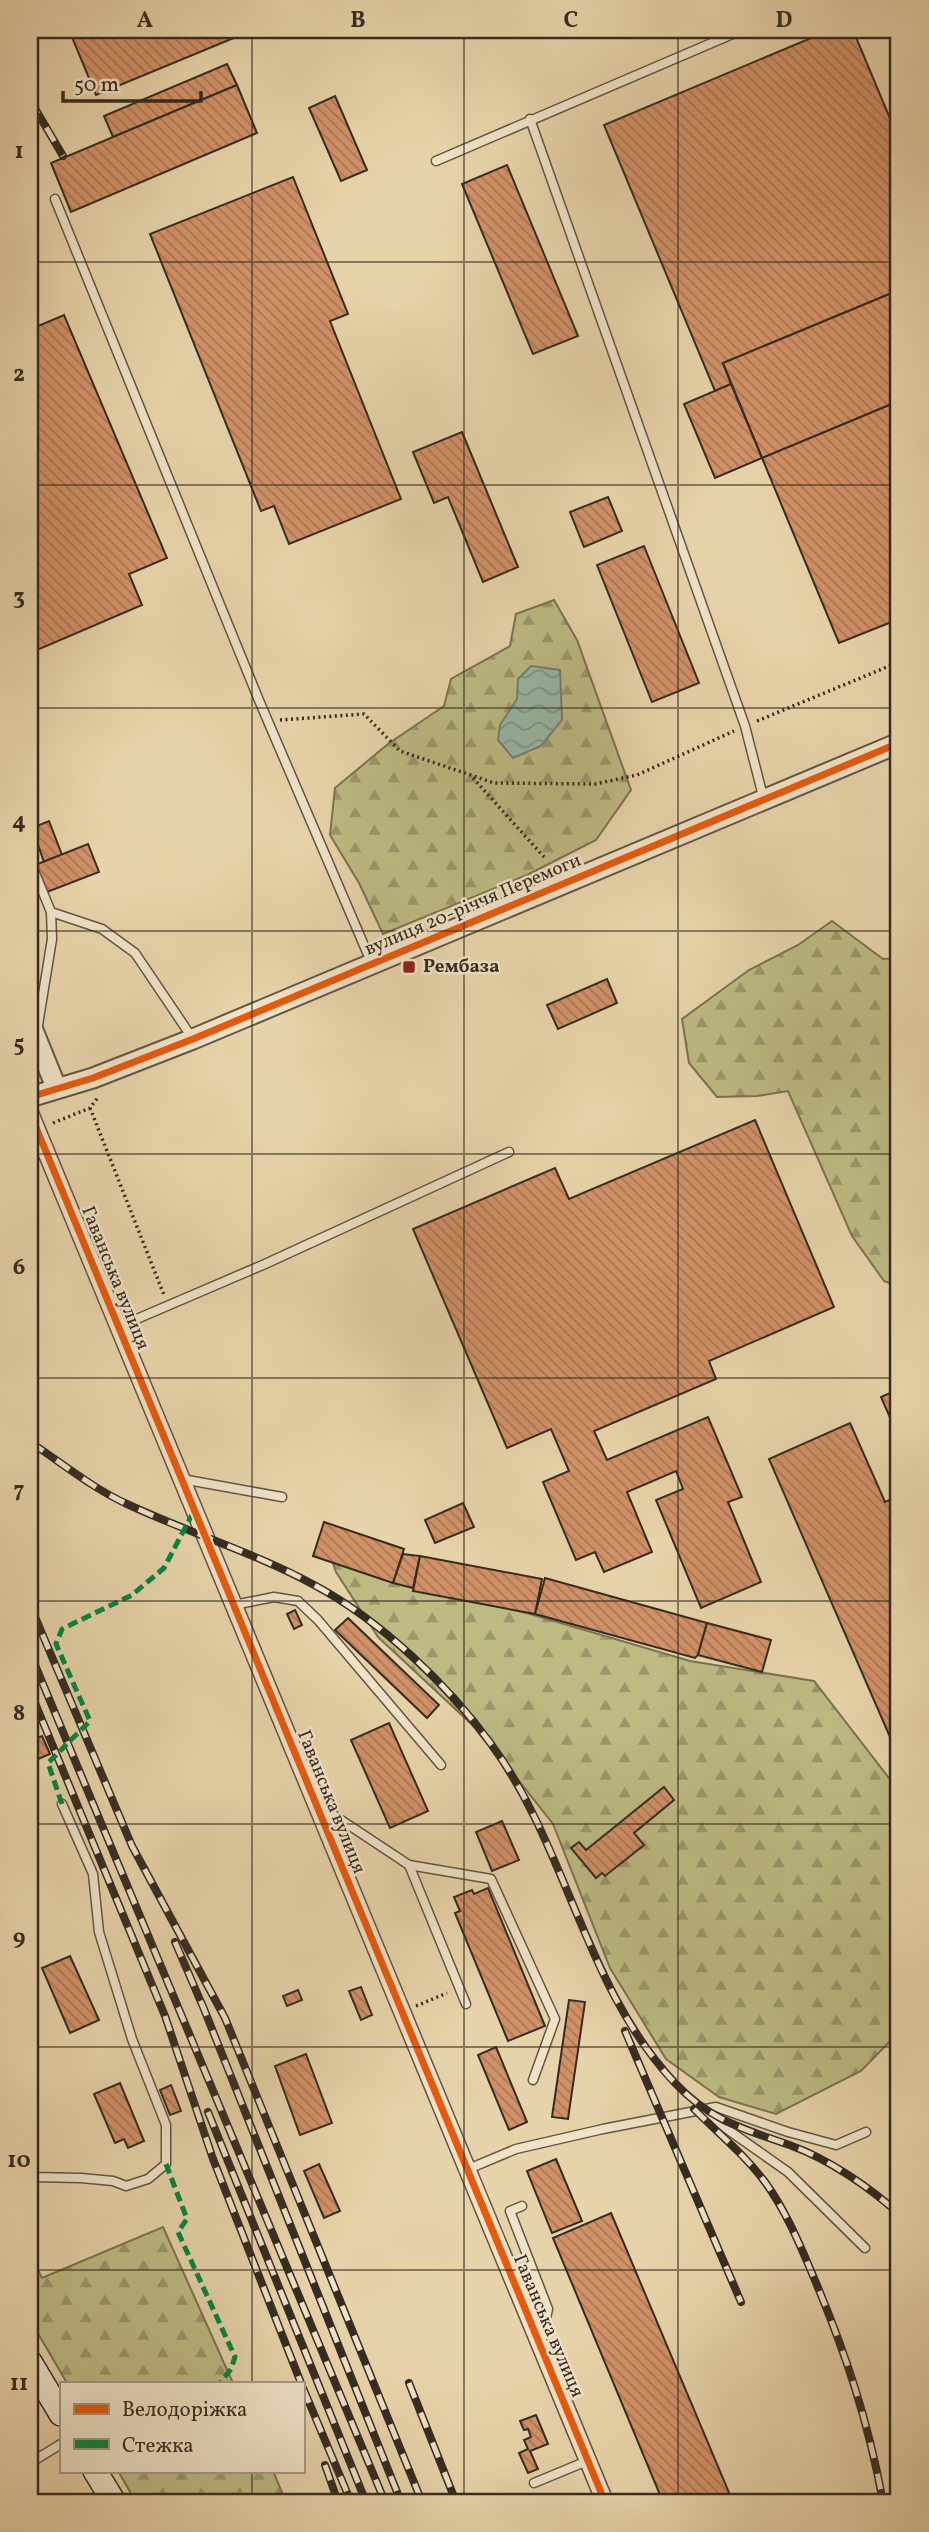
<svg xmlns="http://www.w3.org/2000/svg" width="929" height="2532" viewBox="0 0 929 2532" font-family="Vollkorn,serif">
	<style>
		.forest { fill: url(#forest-firs); stroke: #797352; stroke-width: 2 }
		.water { fill: url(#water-waves); stroke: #708071; stroke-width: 2 }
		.building { fill: url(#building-back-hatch); stroke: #352c21; stroke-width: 2 }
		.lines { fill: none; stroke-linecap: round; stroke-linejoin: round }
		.service-casing { stroke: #625643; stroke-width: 11 }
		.minor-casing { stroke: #625643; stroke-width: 19 }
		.tertiary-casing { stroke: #625643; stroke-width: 23 }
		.secondary-casing { stroke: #352c21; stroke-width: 26 }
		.path { stroke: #352c21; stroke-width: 3.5; stroke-dasharray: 2 3.5; stroke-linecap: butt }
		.service { stroke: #efe2c7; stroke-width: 8 }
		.minor { stroke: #efe2c7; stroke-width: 16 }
		.tertiary { stroke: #efe2c7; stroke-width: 19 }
		.secondary { stroke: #efe2c7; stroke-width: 23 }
		.rail-casing { stroke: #352c21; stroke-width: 8 }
		.rail { stroke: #efe2c7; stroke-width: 5; stroke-dasharray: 16; stroke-linecap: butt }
		.quiet { stroke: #00873e; stroke-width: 5; stroke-dasharray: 10 5; stroke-linecap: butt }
		.cycleway-casing { stroke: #efe2c7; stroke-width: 11 }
		.cycleway { stroke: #e8590c; stroke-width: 7 }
		.grid { fill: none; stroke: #352c21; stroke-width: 2; stroke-opacity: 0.55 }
		.poi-dot { fill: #8f2418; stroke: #efe2c7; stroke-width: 2.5 }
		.labels { text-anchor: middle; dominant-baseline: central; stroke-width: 5; stroke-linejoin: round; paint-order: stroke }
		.street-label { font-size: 19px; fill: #352c21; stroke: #efe2c7 }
		.poi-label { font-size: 19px; font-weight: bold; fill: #352c21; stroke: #efe2c7; text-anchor: start }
		.neatline { fill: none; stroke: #352c21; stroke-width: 2.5 }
		.grid-label { font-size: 23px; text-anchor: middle; font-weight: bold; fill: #352c21 }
	</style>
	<defs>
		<pattern id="forest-firs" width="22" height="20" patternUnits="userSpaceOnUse" patternTransform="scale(1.75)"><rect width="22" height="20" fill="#bdba82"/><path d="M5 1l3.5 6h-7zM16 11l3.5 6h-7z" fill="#9a976a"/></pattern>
		<pattern id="water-waves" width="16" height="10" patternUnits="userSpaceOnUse" patternTransform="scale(1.75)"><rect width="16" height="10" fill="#97b8a6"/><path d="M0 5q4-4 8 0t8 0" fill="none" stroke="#7c9687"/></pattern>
		<pattern id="building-back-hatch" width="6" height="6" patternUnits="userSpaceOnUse" patternTransform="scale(1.75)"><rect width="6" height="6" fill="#d19167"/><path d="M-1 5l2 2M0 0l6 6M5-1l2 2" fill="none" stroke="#aa7754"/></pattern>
	</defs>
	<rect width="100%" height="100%" fill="#e7d3a9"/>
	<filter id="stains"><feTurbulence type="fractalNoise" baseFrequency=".00286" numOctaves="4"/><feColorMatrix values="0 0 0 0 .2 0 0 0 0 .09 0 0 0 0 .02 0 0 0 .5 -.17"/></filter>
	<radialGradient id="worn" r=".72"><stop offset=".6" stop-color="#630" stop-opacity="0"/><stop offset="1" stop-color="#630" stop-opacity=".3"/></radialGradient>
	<g class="forest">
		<polygon points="554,600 577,640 631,790 596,840 527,875 383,934 359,883 330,835 335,788 388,744 444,706 451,679 510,646 516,614"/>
		<polygon points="832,921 883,959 899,958 899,1287 884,1281 852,1236 788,1091 757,1096 717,1097 689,1063 682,1019 749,970 798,945"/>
		<polygon points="333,1563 530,1614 690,1661 814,1681 899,1791 899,2032 861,2071 776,2114 719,2097 666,2059 610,1968 553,1824 482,1734 378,1637 336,1572"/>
		<polygon points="163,2227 233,2383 67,2383 30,2320 30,2254 42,2278"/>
		<polygon points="118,2471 273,2471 286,2502 136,2502"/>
	</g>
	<polygon class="water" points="531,666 560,670 562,720 541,746 513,758 498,740 500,725 517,699 518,679"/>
	<g class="building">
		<polygon points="69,30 253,30 96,95"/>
		<polygon points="830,30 853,30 899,140 899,290 723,363 731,384 715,391 604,125"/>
		<polygon points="227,64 237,85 113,137 104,116"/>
		<polygon points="237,85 257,133 71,212 51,163"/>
		<polygon points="335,96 367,170 341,181 309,108"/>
		<polygon points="507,165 578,336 533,354 462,184"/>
		<polygon points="293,177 348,314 330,321 401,499 289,544 274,506 261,511 150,234"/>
		<polygon points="899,290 899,401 762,458 723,363"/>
		<polygon points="30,312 36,327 64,315 167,558 129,574 142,605 30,653"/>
		<polygon points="731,384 762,458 715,478 684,404"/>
		<polygon points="899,401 899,619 839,643 762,458"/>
		<polygon points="462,432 518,567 483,582 448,497 434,503 413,452"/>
		<polygon points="608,497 622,531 584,547 570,512"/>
		<polygon points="644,546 699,683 652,702 597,565"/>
		<polygon points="49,821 62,855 44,862 32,828"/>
		<polygon points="88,844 99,872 34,897 30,888 30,867"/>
		<polygon points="607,979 617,1003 558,1029 547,1005"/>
		<polygon points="755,1120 834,1307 709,1361 716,1379 594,1431 607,1460 708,1417 742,1497 728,1502 761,1582 701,1608 656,1500 683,1489 676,1471 627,1492 652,1552 604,1572 595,1552 576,1560 543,1482 569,1471 551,1429 507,1448 413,1229 555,1168 569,1199"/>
		<polygon points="899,1389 899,1438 881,1397"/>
		<polygon points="850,1423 885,1502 899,1496 899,1749 890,1737 769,1459"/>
		<polygon points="463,1503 474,1527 435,1543 425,1520"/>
		<polygon points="324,1522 404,1549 393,1583 313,1556"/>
		<polygon points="403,1554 420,1556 413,1588 393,1583"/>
		<polygon points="420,1556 542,1579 535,1614 413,1591"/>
		<polygon points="545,1578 707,1623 698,1655 695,1658 535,1614"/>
		<polygon points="295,1610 302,1625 294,1629 287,1614"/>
		<polygon points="348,1618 439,1705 427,1718 335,1630"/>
		<polygon points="707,1623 771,1640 762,1672 698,1655"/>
		<polygon points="389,1723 428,1811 390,1828 351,1740"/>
		<polygon points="42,1736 50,1754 36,1760 30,1741"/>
		<polygon points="664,1787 674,1800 634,1833 644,1845 605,1876 602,1873 596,1878 571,1848 579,1842 586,1850"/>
		<polygon points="502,1821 519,1860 492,1871 476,1832"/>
		<polygon points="488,1888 545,2026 508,2041 455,1913 460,1911 454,1897 472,1890 474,1894"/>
		<polygon points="70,1956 99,2020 70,2033 42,1968"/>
		<polygon points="361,1987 372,2015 361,2020 349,1991"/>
		<polygon points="298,1990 302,2000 287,2006 283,1996"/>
		<polygon points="569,2000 585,2002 568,2119 552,2117"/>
		<polygon points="496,2047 527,2122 509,2130 478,2055"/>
		<polygon points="306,2054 332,2123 300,2135 275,2066"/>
		<polygon points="120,2083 144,2141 128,2148 124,2139 115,2143 94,2094"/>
		<polygon points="171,2085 181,2111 170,2115 160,2090"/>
		<polygon points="556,2159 582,2221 552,2233 527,2171"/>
		<polygon points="319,2164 340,2211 324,2218 304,2171"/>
		<polygon points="611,2213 733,2502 663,2502 553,2238"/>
		<polygon points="536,2415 548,2444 530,2451 538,2469 528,2473 519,2453 528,2449 524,2440 531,2437 528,2429 524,2430 520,2421"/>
	</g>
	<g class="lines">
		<defs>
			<g id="service">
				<polyline points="530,119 745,726 764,800"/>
				<polyline points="436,161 742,30"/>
				<polyline points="55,199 258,698 372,964"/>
				<polyline points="30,861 51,912 102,929 135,953 193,1039"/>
				<polyline points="37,1031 52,939 51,912"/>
				<polyline points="118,1327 265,1264 509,1152"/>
				<polyline points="182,1479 282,1497"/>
				<polyline points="234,1605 274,1597 298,1601 318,1620 441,1765"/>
				<polyline points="320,1806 409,1865 491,1879 555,2019 533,2080"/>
				<polyline points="409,1865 466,2004"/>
				<polyline points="700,2110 788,2172 865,2248"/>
				<polyline points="466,2170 516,2149 603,2129 716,2107 788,2132 836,2145 866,2132"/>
				<polyline points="30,2175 32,2177 81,2178 113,2181 126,2186 148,2179 166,2164 166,2125 132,2039 99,1932 93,1874 62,1804"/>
				<polyline points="522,2206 510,2211 548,2309 541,2340"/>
				<polyline points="30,2463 61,2444"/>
				<polyline points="534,2483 587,2461"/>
			</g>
			<polyline id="minor" points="30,1113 605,2502"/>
			<g id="tertiary">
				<polyline points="30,1023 56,1087"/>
				<polyline points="30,1097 93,1078 193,1039 899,743"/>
			</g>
			<g id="secondary">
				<polyline points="30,2362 61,2414"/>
				<polyline points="95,2471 114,2502"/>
			</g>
		</defs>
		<use href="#service" class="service-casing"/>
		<use href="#minor" class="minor-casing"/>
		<use href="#tertiary" class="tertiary-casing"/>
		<use href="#secondary" class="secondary-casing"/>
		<g class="path">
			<polyline points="280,720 364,714 400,751 494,783 595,784 637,775 734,731"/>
			<polyline points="757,721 899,662"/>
			<polyline points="473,778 544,857"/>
			<polyline points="90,1108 164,1295"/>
			<polyline points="53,1123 90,1108 99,1096"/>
			<polyline points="416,2006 447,1993"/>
		</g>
		<use href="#service" class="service"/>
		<use href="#minor" class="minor"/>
		<use href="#tertiary" class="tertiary"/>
		<use href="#secondary" class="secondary"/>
		<defs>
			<g id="rail">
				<polyline points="30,100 63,156"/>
				<path d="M30 1442C62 1463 92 1488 127 1504 189 1533 256 1553 316 1586 381 1621 448 1685 491 1744 568 1848 585 1989 676 2084 712 2122 745 2129 792 2146 828 2159 871 2188 899 2214"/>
				<polyline points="30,1605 132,1846 225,2018 422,2502"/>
				<polyline points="30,1653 385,2502"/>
				<polyline points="30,1691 165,2016 213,2159 301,2383"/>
				<polyline points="175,1942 204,2009 401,2502"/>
				<polyline points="625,2031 741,2302"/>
				<path d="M694 2109C718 2133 745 2155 765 2182 786 2211 800 2245 814 2278 846 2354 868 2420 883 2502"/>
				<polyline points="208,2112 366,2502"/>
				<polyline points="409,2383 456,2502"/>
				<polyline points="303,2388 351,2502"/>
				<polyline points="325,2465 338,2502"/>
			</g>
		</defs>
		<use href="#rail" class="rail-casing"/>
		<use href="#rail" class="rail"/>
		<g class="quiet">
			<polyline points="62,1804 48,1763 90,1721 56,1644 62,1629 132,1595 164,1568 195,1509"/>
			<polyline points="166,2164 187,2219 178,2232 235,2357 231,2369 220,2383"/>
		</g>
		<defs>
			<g id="cycleway">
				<polyline points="30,1097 93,1078 193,1039 899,743"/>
				<polyline points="30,1113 605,2502"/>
			</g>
		</defs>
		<use href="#cycleway" class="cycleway-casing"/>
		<use href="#cycleway" class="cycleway"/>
	</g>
	<path class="grid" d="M252 30V2383M464 30V2502M678 30V2502M30 262H899M30 485H899M30 708H899M30 931H899M30 1154H899M30 1378H899M30 1601H899M30 1824H899M30 2047H899M30 2270H899M252 2471V2502"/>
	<rect class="poi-dot" x="402" y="960" width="14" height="14" rx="3.5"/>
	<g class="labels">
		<g class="street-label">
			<text transform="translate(473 905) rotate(-23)">вулиця 20-річчя Перемоги</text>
			<text transform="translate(115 1278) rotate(68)">Гаванська вулиця</text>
			<text transform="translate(331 1802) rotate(68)">Гаванська вулиця</text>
			<text transform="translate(548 2326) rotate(67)">Гаванська вулиця</text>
		</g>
		<g class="poi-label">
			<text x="423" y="967">Рембаза</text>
		</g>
	</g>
	<rect width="929" height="2532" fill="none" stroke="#e7d3a9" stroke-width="77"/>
	<rect x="60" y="2382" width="245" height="91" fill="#efe2c7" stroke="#a59985" stroke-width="2"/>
	<rect x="74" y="2404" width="35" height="10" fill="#e8590c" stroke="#a59985" stroke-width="2"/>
	<text x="122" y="2416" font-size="21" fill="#352c21">Велодоріжка</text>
	<rect x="74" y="2439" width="35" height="10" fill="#00873e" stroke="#a59985" stroke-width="2"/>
	<text x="122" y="2452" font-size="21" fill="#352c21">Стежка</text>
	<path d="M63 91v10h138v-10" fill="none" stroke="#352c21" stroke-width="3.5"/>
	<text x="74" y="91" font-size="21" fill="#352c21" stroke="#efe2c7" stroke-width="5" paint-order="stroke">50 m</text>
	<rect x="38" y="38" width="852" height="2456" class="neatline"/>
	<g class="grid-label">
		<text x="145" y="27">A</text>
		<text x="358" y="27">B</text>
		<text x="571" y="27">C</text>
		<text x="784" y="27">D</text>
		<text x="19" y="158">1</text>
		<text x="19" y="381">2</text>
		<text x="19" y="604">3</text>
		<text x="19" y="828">4</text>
		<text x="19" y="1051">5</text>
		<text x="19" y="1274">6</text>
		<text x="19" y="1497">7</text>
		<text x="19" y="1720">8</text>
		<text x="19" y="1944">9</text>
		<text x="19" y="2167">10</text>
		<text x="19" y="2390">11</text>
	</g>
	<rect width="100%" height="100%" filter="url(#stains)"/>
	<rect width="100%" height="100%" fill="url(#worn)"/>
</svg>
